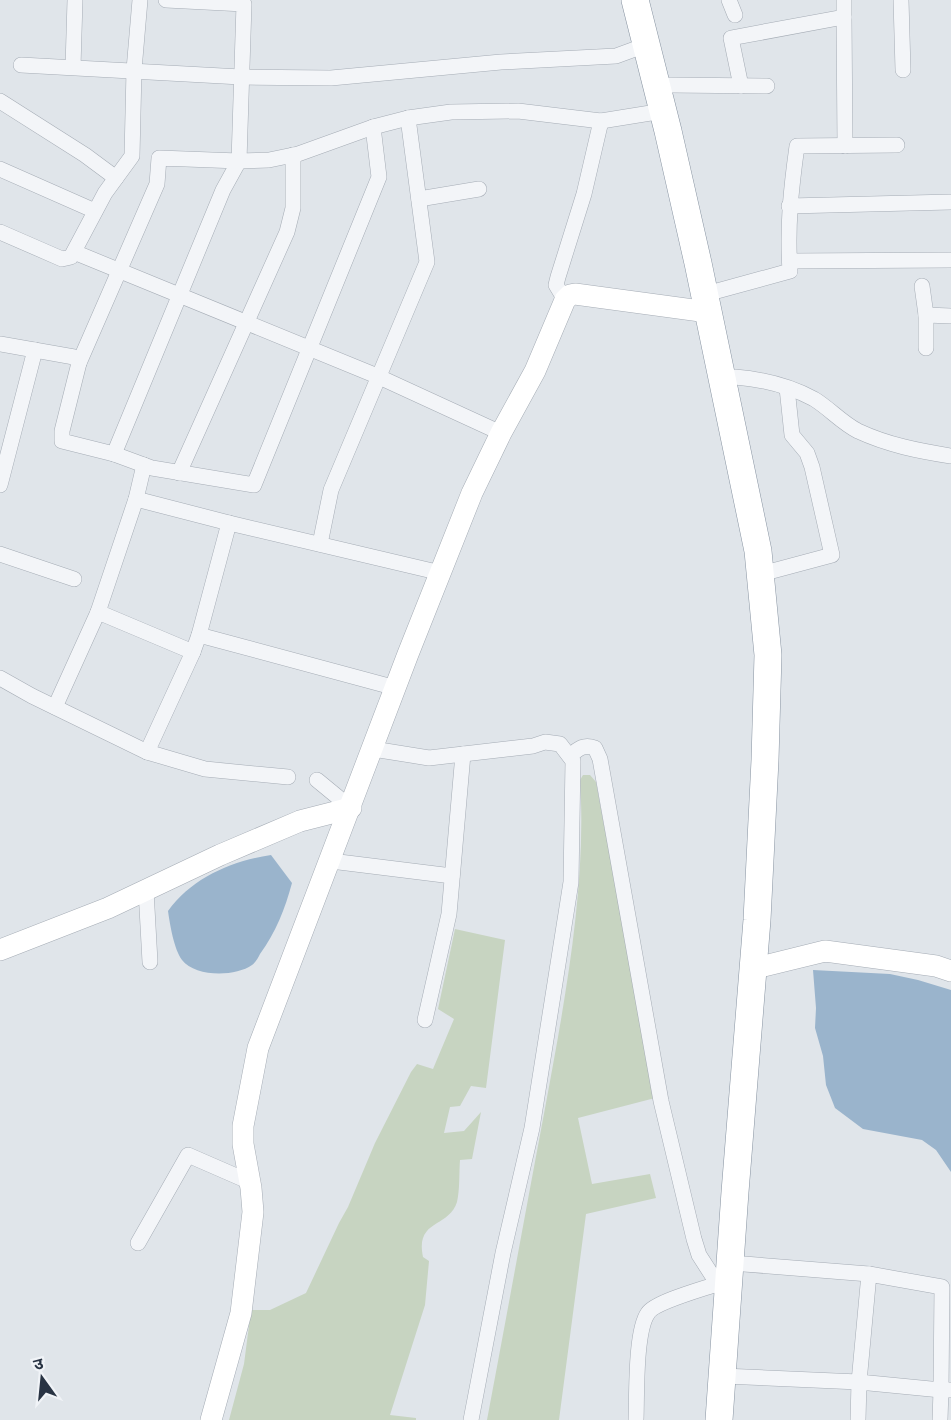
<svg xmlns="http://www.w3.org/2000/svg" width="951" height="1420" viewBox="0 0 951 1420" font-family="Lato,'Noto Sans Devanagari',sans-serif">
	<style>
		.green { fill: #c7d4c1 }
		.water { fill: #9ab4cc }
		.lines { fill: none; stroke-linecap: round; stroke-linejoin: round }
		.street-casing { stroke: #a5acb5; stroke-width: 16 }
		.secondary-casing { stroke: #a5acb5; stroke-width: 22 }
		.highway-casing { stroke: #8793a1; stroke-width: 28 }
		.street { stroke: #f3f5f8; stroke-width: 15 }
		.secondary { stroke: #fff; stroke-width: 21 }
		.highway { stroke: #fff; stroke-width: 27 }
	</style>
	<rect width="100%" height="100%" fill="#e0e5ea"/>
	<g class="green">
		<path d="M583 775H590L596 782 655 1098 578 1118 592 1184 650 1174 656 1198 586 1214 559 1420H487C507 1314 526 1209 546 1103 565 1000 587 884 580 780Z"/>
		<path d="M455 929 505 940 486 1088 471 1086 460 1106 450 1107 444 1133 464 1131 481 1112 472 1159 460 1160C459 1173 460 1189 457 1202 449 1228 415 1219 423 1257L429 1261 425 1305 390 1415 416 1418V1420H229L244 1364 251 1310H270L306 1293 339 1223 348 1207 375 1143 411 1072 417 1064 433 1069 454 1019 438 1009Z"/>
	</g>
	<g class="water">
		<path d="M271 855 292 883C285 909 276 932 260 954 258 958 255 963 252 965 235 977 195 977 182 960 174 949 170 925 168 911 192 878 231 861 271 855Z"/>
		<polygon points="813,970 890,974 918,980 951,990 951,1172 936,1150 922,1140 863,1129 835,1108 826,1085 823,1056 815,1028 816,1008"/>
	</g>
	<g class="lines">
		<defs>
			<g id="street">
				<polyline points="729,0 735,15"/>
				<polyline points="901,0 903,70"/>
				<polyline points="844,17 845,146"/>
				<polyline points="21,65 241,77 331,78 501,62 616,56 646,45"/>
				<polyline points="73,67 75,0"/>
				<polyline points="670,85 767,86"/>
				<polyline points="741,86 731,38 844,17 844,0"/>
				<polyline points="0,101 85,155 116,178"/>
				<polyline points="0,169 95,211"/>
				<polyline points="419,199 479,189"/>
				<polyline points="789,206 951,202"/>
				<polyline points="0,232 62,259 71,257 105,193 132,156 134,70 140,0"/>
				<polyline points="74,252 377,376 501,433"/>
				<polyline points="790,261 951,260"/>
				<polyline points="922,286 926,315 926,348"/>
				<path d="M717 291 790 271C787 227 791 189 797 146L897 145"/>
				<polyline points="565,300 556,285 558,277 584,194 601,121"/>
				<polyline points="926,315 951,316"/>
				<polyline points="0,344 74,357 79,363 62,431 62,441 114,454 223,190 239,161 244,4 166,0"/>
				<polyline points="79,363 157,184 159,158 239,161 269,160 298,154 373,127 408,118 451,112 518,111 601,121 663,111"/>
				<path d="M735 377C761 379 790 386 814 399 829 408 842 423 858 431 888 445 919 451 951 456"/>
				<polyline points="114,454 152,468 254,485 379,177 373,127"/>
				<polyline points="179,473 287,232 293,208 293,155"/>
				<polyline points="0,485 35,350"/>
				<polyline points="136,499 229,523 441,573"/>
				<polyline points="320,544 331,490 427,262 408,118"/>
				<polyline points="0,554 74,579"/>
				<polyline points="761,574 832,555 812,467 807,453 792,435 787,388"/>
				<polyline points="98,612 136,499 144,465"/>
				<polyline points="199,635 229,523"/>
				<polyline points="193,652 147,752 205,769 288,777"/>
				<polyline points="0,678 32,696 147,752"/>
				<polyline points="55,707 98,612 193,652 199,635 396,688"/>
				<polyline points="373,749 429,758 533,746 545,742 560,744 573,761 571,882 532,1128 503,1253 471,1420"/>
				<path d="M570 756C579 748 584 744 595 748L600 759 661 1101 694 1239 699 1255 726 1297"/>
				<polyline points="317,780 351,808"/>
				<polyline points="331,861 452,876"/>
				<polyline points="146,890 150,962"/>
				<polyline points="425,1020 449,914 463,754"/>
				<polyline points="138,1243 188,1155 250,1182"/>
				<polyline points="744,1264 869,1274"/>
				<polyline points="723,1376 859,1382 869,1274 942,1287 941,1390 859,1382 858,1420"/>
				<path d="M636 1420C637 1396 635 1331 648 1313 655 1302 703 1289 717 1284"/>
				<polyline points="940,1420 941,1390 950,1390"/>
			</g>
			<g id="secondary">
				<polyline points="0,950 108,908 220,855 300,821 351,808"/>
				<polyline points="752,969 825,951 936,966 951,971"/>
				<polyline points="211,1420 241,1313 253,1212 251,1188 243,1144 243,1126 258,1048 408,654 472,493 501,433 535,371 565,300 570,295 575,294 708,312"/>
			</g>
			<polyline id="highway" points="635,0 668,131 698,263 758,551 768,655 765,760 757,920 735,1192 719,1420"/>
		</defs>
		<use href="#street" class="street-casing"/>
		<use href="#secondary" class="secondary-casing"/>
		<use href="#highway" class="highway-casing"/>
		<use href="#street" class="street"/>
		<use href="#secondary" class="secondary"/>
		<use href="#highway" class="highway"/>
	</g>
	<g transform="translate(42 1378) rotate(345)" stroke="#f0f3f7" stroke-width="4.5" paint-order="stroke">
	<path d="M0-4.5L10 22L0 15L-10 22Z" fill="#283343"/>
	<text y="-9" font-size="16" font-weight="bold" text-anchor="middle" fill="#283343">उ</text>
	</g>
</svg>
